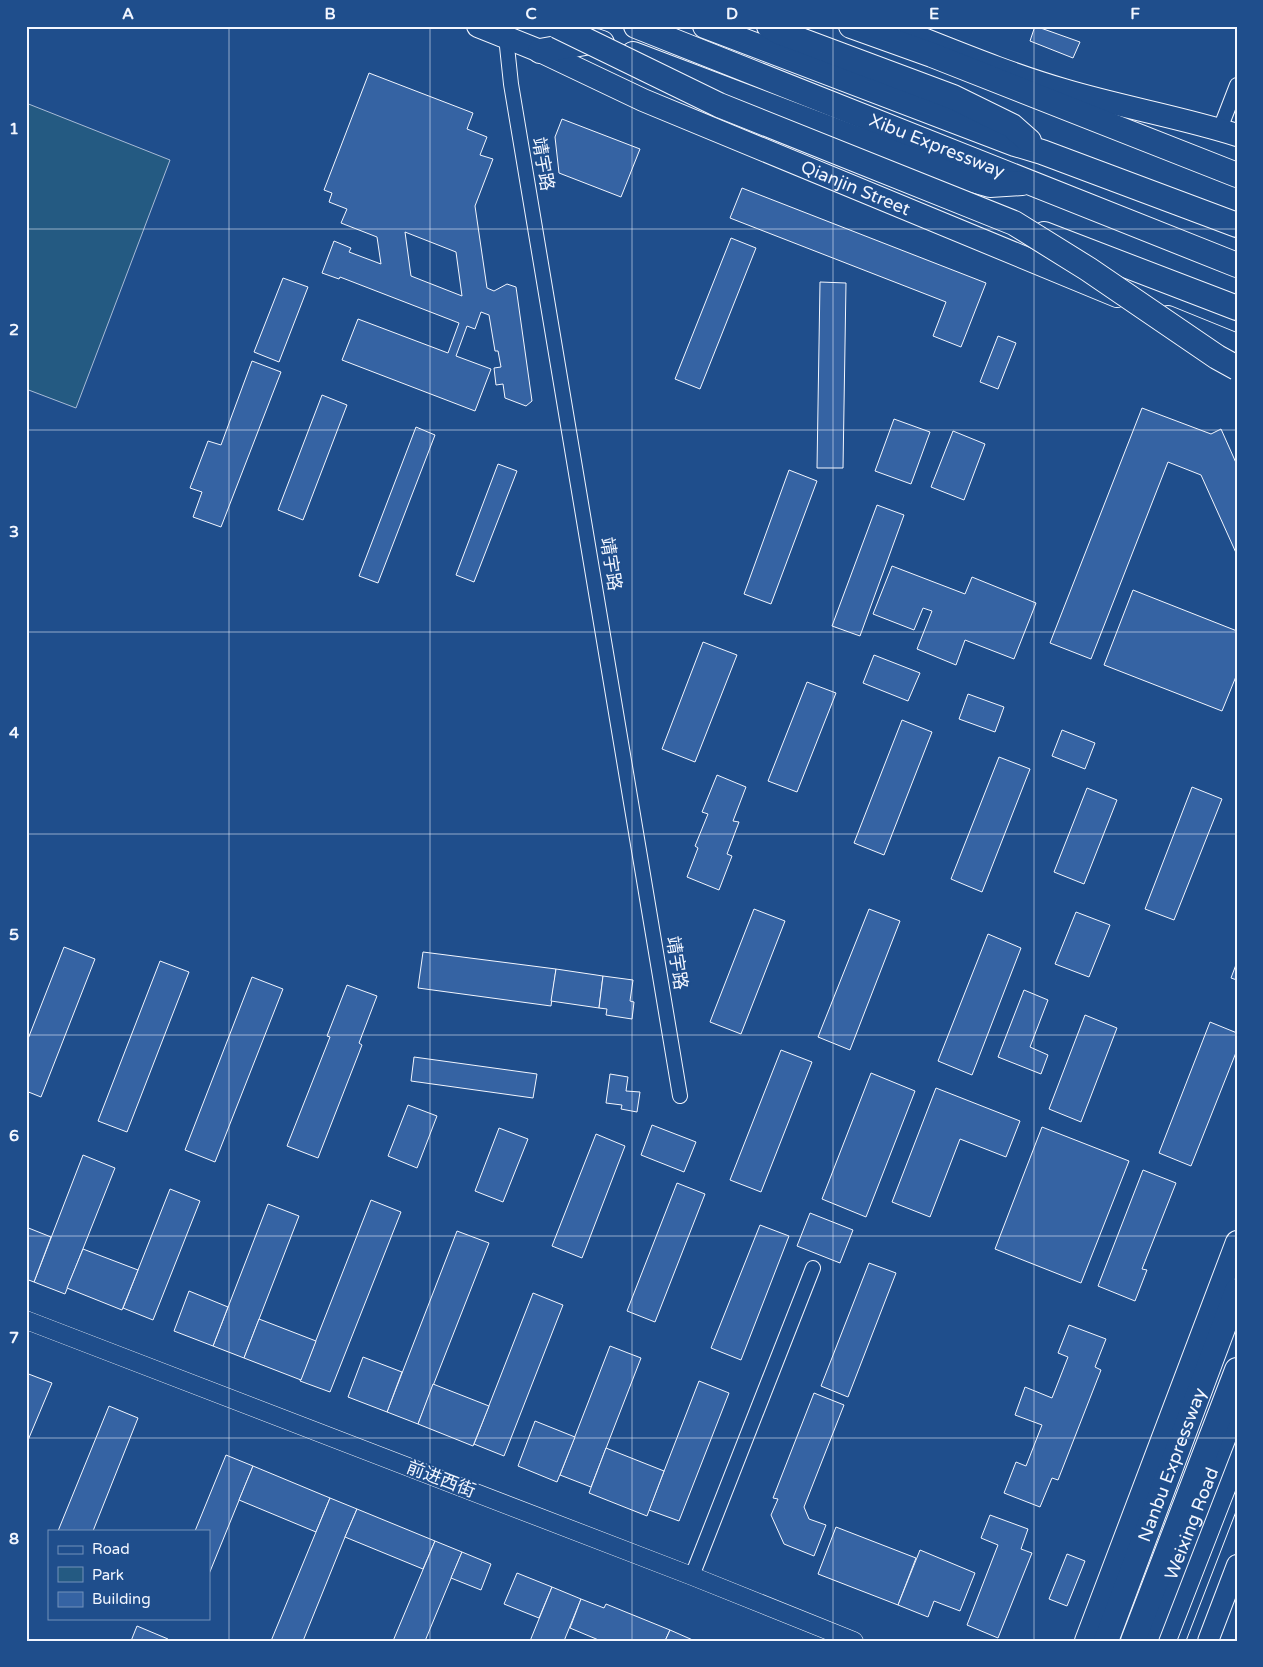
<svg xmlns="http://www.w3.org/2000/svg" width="1263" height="1667" viewBox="0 0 1263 1667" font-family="'Varela Round','Noto Sans SC',sans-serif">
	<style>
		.green { fill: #245a82; stroke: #a8bbd7 }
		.building { fill: #3563a3; stroke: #f2f6ff; fill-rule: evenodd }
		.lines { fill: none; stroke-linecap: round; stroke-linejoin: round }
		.minor-casing { stroke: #f2f6ff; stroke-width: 16 }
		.tertiary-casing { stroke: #f2f6ff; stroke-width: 19 }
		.secondary-casing { stroke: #f2f6ff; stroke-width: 22 }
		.primary-casing { stroke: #f2f6ff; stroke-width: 24 }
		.trunk-casing { stroke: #f2f6ff; stroke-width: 26 }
		.minor { stroke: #1f4e8c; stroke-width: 14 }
		.tertiary { stroke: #1f4e8c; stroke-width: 18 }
		.secondary { stroke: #1f4e8c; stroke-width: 20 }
		.primary { stroke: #1f4e8c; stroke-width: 22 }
		.trunk { stroke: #1f4e8c; stroke-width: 24 }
		.tram { stroke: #f2f6ff; stroke-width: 1 }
		.trunk-bridge-casing { stroke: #f2f6ff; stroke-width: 26; stroke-linecap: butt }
		.trunk-bridge { stroke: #1f4e8c; stroke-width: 24 }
		.grid { fill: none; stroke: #f2f6ff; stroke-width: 1; stroke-opacity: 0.55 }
		.labels { text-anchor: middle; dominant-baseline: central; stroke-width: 4; stroke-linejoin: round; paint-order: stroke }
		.street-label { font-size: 18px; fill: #f2f6ff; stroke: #1f4e8c }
		.neatline { fill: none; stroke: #f2f6ff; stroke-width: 2 }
		.grid-label { font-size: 16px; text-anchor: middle; font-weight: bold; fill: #f2f6ff }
	</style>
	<rect width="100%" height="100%" fill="#1f4e8c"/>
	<polygon class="green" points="26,103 170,160 76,408 26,389"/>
	<g class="building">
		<polygon points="1035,26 1080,42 1073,58 1030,41"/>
		<path d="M369 73 473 113 467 129 487 137 480 155 493 159 475 206 487 288 494 291 507 284 516 287 532 401 526 406 505 398 503 384 496 385 494 368 501 367 498 351H495L489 315 481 312 475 329 467 326 456 356 491 369 475 411 342 360 358 319 448 353 459 323 340 277 339 279 322 273 334 241 351 248 349 252 381 264 377 237 341 223 347 209 329 202 332 193 324 190ZM405 232 456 252 462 296 411 276Z"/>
		<polygon points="562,119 640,149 621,197 559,173 555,137"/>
		<polygon points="742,188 986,283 961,347 933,336 946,302 730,218"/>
		<polygon points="731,238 756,248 700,389 675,379"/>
		<polygon points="283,278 308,287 279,362 254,352"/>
		<polygon points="820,282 846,283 843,468 817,468"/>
		<polygon points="998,336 1016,343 998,389 980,382"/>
		<polygon points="252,361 281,372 221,527 193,517 202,492 190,488 208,441 221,445"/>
		<polygon points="322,395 347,405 303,520 278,510"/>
		<polygon points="1142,408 1211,434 1221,429 1237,465 1237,555 1201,475 1168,462 1091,659 1050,643"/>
		<polygon points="894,419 930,432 911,484 875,471"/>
		<polygon points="416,427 435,435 378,583 359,576"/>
		<polygon points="953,431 985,444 964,500 931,487"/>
		<polygon points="498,464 517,471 474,582 456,575"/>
		<polygon points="789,470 817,481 771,604 744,594"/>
		<polygon points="877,505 904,515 860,636 832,626"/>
		<polygon points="892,566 965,594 972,577 1036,603 1014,659 965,640 956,665 917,649 932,611 923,608 914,630 873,614"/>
		<polygon points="1133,590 1237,631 1237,674 1222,711 1104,665"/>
		<polygon points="703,642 737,655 695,762 662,749"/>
		<polygon points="874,655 920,673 908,701 863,683"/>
		<polygon points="807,682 836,693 797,792 768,781"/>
		<polygon points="968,694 1004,707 995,732 959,719"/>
		<polygon points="902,720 932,732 884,855 854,843"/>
		<polygon points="1062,730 1095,743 1085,769 1052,756"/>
		<polygon points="999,757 1030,769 982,892 951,879"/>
		<polygon points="717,775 746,787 733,821 739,822 727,854 732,856 719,890 687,877 698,848 695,846 708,814 702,812"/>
		<polygon points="1192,787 1222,799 1174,920 1145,909"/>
		<polygon points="1087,788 1117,800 1084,884 1054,872"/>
		<polygon points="754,909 785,921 741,1034 710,1022"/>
		<polygon points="869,909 900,921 850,1050 818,1037"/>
		<polygon points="1076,912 1110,925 1089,977 1055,964"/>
		<polygon points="988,934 1021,948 972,1075 938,1061"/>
		<polygon points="64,947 95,959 41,1097 26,1091 26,1044"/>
		<polygon points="423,952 556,969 551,1006 418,988"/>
		<polygon points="160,961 189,972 127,1132 98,1121"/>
		<polygon points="1237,962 1237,980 1231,978"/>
		<polygon points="556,969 603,976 599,1008 551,1001"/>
		<polygon points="603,976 633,980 630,1001 634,1002 632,1019 606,1015 607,1009 599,1008"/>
		<polygon points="252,977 283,989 215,1162 185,1150"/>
		<polygon points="347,985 377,996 359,1043 362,1045 318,1158 287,1146 330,1037 327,1036"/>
		<polygon points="1024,990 1048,1000 1030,1047 1048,1055 1041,1074 998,1057"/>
		<polygon points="1085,1015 1117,1028 1081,1122 1049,1109"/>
		<polygon points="1210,1022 1237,1033 1237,1050 1191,1166 1159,1153"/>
		<polygon points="781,1050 812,1062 761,1192 730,1180"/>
		<polygon points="414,1057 537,1074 533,1098 411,1081"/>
		<polygon points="871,1073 915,1091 866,1217 822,1199"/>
		<polygon points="610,1074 628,1077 626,1091 640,1092 637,1112 621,1109 622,1105 606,1103"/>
		<polygon points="936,1088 1020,1121 1006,1157 960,1139 930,1217 892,1202"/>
		<polygon points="408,1105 437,1116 417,1168 388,1156"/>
		<polygon points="652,1125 696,1142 684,1172 641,1155"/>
		<polygon points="1042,1127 1129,1161 1081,1283 995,1249"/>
		<polygon points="499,1128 528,1139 503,1202 475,1191"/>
		<polygon points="596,1134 625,1146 582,1258 552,1246"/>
		<polygon points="83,1155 115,1168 65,1294 34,1282"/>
		<polygon points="1143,1170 1176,1183 1142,1269 1147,1270 1135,1301 1098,1286"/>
		<polygon points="677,1183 705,1194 655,1322 627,1311"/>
		<polygon points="170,1189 200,1201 153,1320 123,1308"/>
		<polygon points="371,1200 401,1212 330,1392 300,1381"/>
		<polygon points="268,1204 299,1216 244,1358 213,1346"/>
		<polygon points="810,1213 853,1230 840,1263 797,1246"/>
		<polygon points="760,1225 789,1236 741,1360 711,1348"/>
		<polygon points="26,1227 51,1237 34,1282 26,1279"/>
		<polygon points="457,1231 489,1243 418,1424 387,1412"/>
		<polygon points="83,1249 138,1270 122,1310 67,1288"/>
		<polygon points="869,1263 896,1273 848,1397 821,1386"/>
		<polygon points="189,1291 228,1307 213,1346 174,1331"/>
		<polygon points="533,1293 563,1305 504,1456 474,1444"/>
		<polygon points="259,1319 316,1341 301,1380 244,1358"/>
		<polygon points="1069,1325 1106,1339 1095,1367 1101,1370 1058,1480 1052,1478 1040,1507 1004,1493 1016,1462 1026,1466 1042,1425 1015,1415 1025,1387 1052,1398 1068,1357 1058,1353"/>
		<polygon points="610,1346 641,1358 591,1487 560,1475"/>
		<polygon points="363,1357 402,1372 387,1412 348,1397"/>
		<polygon points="26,1373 52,1383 26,1445"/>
		<polygon points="699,1381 729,1393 679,1521 649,1510"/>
		<polygon points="433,1384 489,1406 473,1446 418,1424"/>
		<polygon points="814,1393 844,1405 804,1507 809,1519 826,1525 814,1556 784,1544 771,1515 778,1499 773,1498"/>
		<polygon points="109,1406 138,1418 93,1531 58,1531"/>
		<polygon points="535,1421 575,1437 557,1482 518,1466"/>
		<polygon points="606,1448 664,1471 647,1516 589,1493"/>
		<polygon points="226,1455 253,1466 209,1574 209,1531 195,1531"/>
		<polygon points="253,1466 330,1498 316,1532 239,1500"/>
		<polygon points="330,1498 357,1509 345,1537 303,1641 271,1641"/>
		<polygon points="357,1509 435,1541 423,1569 345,1537"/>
		<polygon points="990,1515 1028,1529 1021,1549 1032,1553 998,1638 967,1625 998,1545 981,1538"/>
		<polygon points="836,1527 916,1558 898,1605 818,1574"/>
		<polygon points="435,1541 462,1552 425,1641 393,1641"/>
		<polygon points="920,1550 975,1573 960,1611 934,1601 928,1617 898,1605"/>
		<polygon points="462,1552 491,1564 481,1590 451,1578"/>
		<polygon points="1067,1554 1085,1561 1067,1606 1049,1599"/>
		<polygon points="517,1573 552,1587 539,1618 504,1604"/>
		<polygon points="552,1587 581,1599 564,1641 530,1641"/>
		<polygon points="581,1599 604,1608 606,1604 670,1630 665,1641 601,1641 570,1628"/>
		<polygon points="137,1626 168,1639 167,1641 131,1641"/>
		<polygon points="670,1630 695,1641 665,1641"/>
	</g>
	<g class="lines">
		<defs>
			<g id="minor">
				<polyline points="506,37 511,84 680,1096"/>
				<polyline points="1220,129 1237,85"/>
				<polyline points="692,1576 813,1268"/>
			</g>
			<polyline id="tertiary" points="26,1320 692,1576 854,1641"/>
			<polyline id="secondary" points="1208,1641 1237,1565"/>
			<g id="primary">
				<path id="s1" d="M478 26 540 51 643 100 1117 296"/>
				<path d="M890 26C947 48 1005 73 1064 90 1121 107 1180 117 1237 135"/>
				<polyline points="1168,317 1237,345"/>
				<polyline points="1086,1641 1237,1242"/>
				<path id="s2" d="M1146 1641 1237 1406"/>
			</g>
			<g id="trunk">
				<path id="s3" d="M636 26 1237 265"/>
				<polyline points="705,26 1015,144 1042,152 1237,225"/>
				<polyline points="769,26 779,32 953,97 1012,126 1029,141"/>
				<polyline points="851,26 932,55 1237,175"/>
				<polyline points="540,51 596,41 602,43"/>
				<polyline points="633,54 947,173 990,185 1022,183"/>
				<polyline points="1044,234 1237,308"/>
				<path id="s4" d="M1106 1641 1237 1291"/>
				<polyline points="1133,1641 1237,1370"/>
			</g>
		</defs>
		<use href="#minor" class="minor-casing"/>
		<use href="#tertiary" class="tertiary-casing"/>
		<use href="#secondary" class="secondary-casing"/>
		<use href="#primary" class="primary-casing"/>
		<use href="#trunk" class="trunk-casing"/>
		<use href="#minor" class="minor"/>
		<use href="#tertiary" class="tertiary"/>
		<use href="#secondary" class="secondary"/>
		<use href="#primary" class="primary"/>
		<use href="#trunk" class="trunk"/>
		<g class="tram">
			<polyline points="1177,1641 1237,1487"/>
			<polyline points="1186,1641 1237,1509"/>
		</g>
		<defs>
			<polyline id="trunk-bridge" points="557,26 719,105 1014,223 1088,269 1217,357 1237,368"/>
		</defs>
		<use href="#trunk-bridge" class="trunk-bridge-casing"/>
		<use href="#trunk-bridge" class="trunk-bridge"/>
	</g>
	<path class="grid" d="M229 26V1641M430 26V1641M632 26V1641M833 26V1641M1034 26V1641M26 229H1237M26 430H1237M26 632H1237M26 834H1237M26 1035H1237M26 1236H1237M26 1438H1237"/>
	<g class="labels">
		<g class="street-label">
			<text stroke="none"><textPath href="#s3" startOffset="324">Xibu Expressway</textPath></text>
			<text transform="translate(543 164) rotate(80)">靖宇路</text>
			<text stroke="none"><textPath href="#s1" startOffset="411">Qianjin Street</textPath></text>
			<text transform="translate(611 564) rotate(81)">靖宇路</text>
			<text transform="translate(677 963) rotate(81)">靖宇路</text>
			<text stroke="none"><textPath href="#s4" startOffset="188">Nanbu Expressway</textPath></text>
			<text transform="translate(441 1479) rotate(21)">前进西街</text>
			<text stroke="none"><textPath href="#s2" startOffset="126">Weixing Road</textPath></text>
		</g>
	</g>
	<rect width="1263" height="1667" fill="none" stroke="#1f4e8c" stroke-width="55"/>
	<rect x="48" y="1530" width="162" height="90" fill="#1f4e8c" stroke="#7391ba"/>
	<rect x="58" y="1546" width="25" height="8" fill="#1f4e8c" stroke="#7391ba"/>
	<text x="92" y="1554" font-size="15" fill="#f2f6ff">Road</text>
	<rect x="58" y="1567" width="25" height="15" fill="#245a82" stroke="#7391ba"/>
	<text x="92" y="1580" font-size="15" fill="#f2f6ff">Park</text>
	<rect x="58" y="1592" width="25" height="15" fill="#3563a3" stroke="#7391ba"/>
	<text x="92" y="1604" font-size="15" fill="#f2f6ff">Building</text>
	<rect x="28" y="28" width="1208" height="1612" class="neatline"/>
	<g class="grid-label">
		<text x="128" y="19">A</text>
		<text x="330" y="19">B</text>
		<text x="531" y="19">C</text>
		<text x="732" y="19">D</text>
		<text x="934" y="19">E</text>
		<text x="1135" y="19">F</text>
		<text x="14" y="134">1</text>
		<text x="14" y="335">2</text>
		<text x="14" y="537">3</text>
		<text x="14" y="738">4</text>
		<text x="14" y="940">5</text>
		<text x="14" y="1141">6</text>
		<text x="14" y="1343">7</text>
		<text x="14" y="1544">8</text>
	</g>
</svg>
